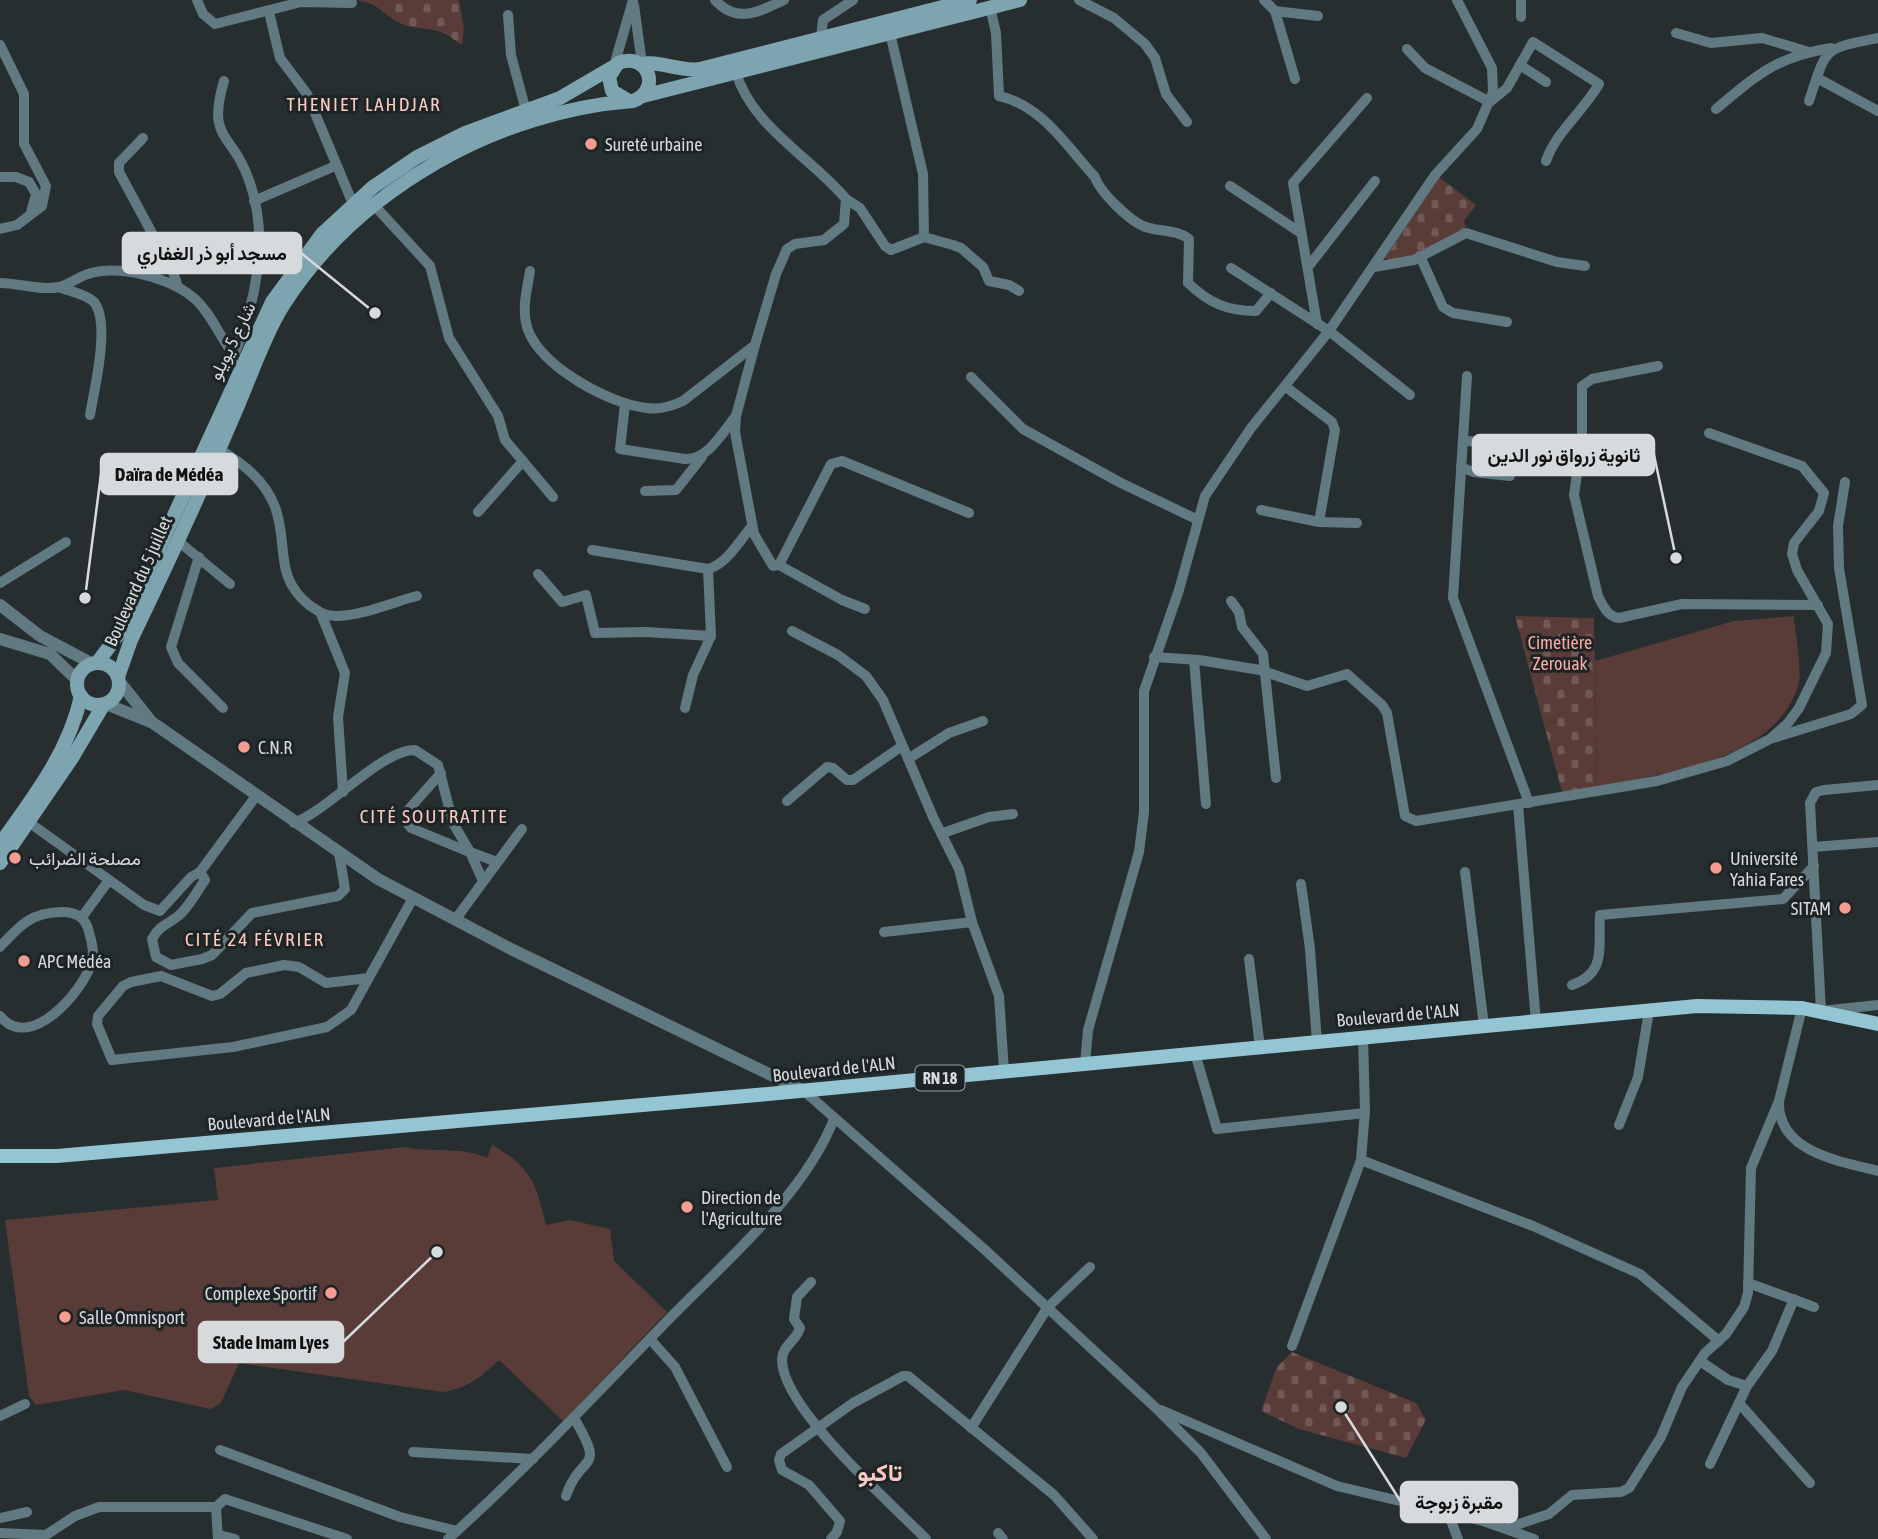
<svg xmlns="http://www.w3.org/2000/svg" width="1878" height="1539" viewBox="0 0 1878 1539" font-family="'Asap Condensed',Vazirmatn,sans-serif">
	<style>
		.cemetery { fill: url(#cemetery-stones) }
		.green { fill: #593c38 }
		.lines { fill: none; stroke-linecap: round; stroke-linejoin: round }
		.minor { stroke: #617980; stroke-width: 10 }
		.tertiary { stroke: #617980; stroke-width: 12 }
		.secondary { stroke: #7ea4af; stroke-width: 14 }
		.primary { stroke: #93c5d4; stroke-width: 14 }
		.poi-dot { fill: #f59c91; stroke: #1d2426; stroke-width: 2.5 }
		.labels { text-anchor: middle; dominant-baseline: central; stroke-width: 6; stroke-linejoin: round; paint-order: stroke }
		.shield { fill: #1d2426; stroke: #9ea3a5; stroke-width: 2 }
		.shield-label { font-size: 16px; font-weight: bold; fill: #d6dadc }
		.poi-label { font-size: 18px; fill: #d6dadc; stroke: #1d2426; text-anchor: start }
		.street-label { font-size: 18px; fill: #d6dadc; stroke: #1d2426 }
		.park-label { font-size: 18px; fill: #fbaca1; stroke: #1d2426 }
		.neighbourhood-label { font-size: 19px; letter-spacing: 2px; fill: #fdcac2; stroke: #1d2426 }
		.district-label { font-size: 24px; font-weight: bold; fill: #fdcac2; stroke: #1d2426 }
		.leader { fill: none; stroke: #d6dadc; stroke-width: 2.5 }
		.callout-dot { fill: #d6dadc; stroke: #1d2426; stroke-width: 2.5 }
		.callout { fill: #d6dadc; stroke: #d6dadc; stroke-width: 2.5 }
		.callout-label { font-size: 19px; text-anchor: middle; font-weight: bold; fill: #111 }
	</style>
	<defs>
		<pattern id="cemetery-stones" width="16" height="16" patternUnits="userSpaceOnUse" patternTransform="scale(1.75)"><rect width="16" height="16" fill="#593c38"/><path d="M2 7V4a2 2 0 0 1 4 0v3zM10 15v-3a2 2 0 0 1 4 0v3z" fill="#705854"/></pattern>
	</defs>
	<rect width="100%" height="100%" fill="#262e30"/>
	<g class="cemetery">
		<path d="M353 0H459L464 29 462 45C455 41 446 33 438 31 424 27 409 29 396 21 376 9 380 3 353 0Z"/>
		<polygon points="1439,177 1476,205 1464,221 1466,227 1412,256 1389,260 1385,258"/>
		<polygon points="1515,616 1594,618 1597,787 1562,792"/>
		<polygon points="1292,1352 1416,1403 1426,1420 1406,1458 1299,1429 1261,1411 1277,1367"/>
	</g>
	<g class="green">
		<path d="M1794 616C1795 633 1803 671 1798 686 1774 762 1663 773 1597 787L1595 661 1734 621Z"/>
		<path d="M492 1145C531 1167 536 1183 546 1225L570 1220 610 1229 614 1261 667 1312 563 1421 499 1360C480 1377 469 1388 443 1392L239 1363 221 1403 211 1409 124 1390 36 1405 29 1396 5 1220 218 1200 214 1168 405 1147C433 1153 460 1146 487 1158Z"/>
	</g>
	<g class="lines">
		<g class="minor">
			<polyline points="197,0 203,14 215,24 301,2 352,3"/>
			<path d="M715 0C737 24 758 12 784 0"/>
			<polyline points="1079,0 1114,18 1145,44 1155,58 1166,94 1187,122"/>
			<polyline points="1264,0 1275,11 1318,16"/>
			<polyline points="1521,0 1521,17"/>
			<polyline points="634,5 642,64"/>
			<path d="M990 7 996 33 999 96C1042 105 1067 147 1095 177 1099 191 1127 218 1141 225 1156 233 1175 228 1189 239L1188 283C1209 303 1227 311 1256 311L1271 293"/>
			<polyline points="1275,11 1295,79"/>
			<polyline points="269,12 280,58 307,94 353,204"/>
			<polyline points="508,15 511,55 526,111"/>
			<polyline points="890,33 923,174 924,237"/>
			<polyline points="1676,33 1711,43 1762,38 1809,52"/>
			<polyline points="821,37 823,20 853,0"/>
			<polyline points="0,45 24,94 24,144 46,186 42,206 17,225 0,229"/>
			<path d="M1407 49 1425 68 1490 102 1507 88 1533 42 1599 84C1582 113 1556 132 1546 161"/>
			<polyline points="1520,65 1546,82"/>
			<polyline points="614,66 633,0"/>
			<polyline points="1817,78 1878,111"/>
			<path d="M224 81C206 142 233 131 250 183 269 238 256 303 234 355"/>
			<path d="M1809 101C1827 47 1822 49 1878 38"/>
			<path d="M1716 109C1758 74 1776 57 1831 48"/>
			<polyline points="143,138 119,163 119,172 173,272 178,287"/>
			<polyline points="0,177 16,177 29,182 36,194 31,212"/>
			<polyline points="1230,186 1301,233"/>
			<polyline points="846,199 860,208 885,246 891,250 924,237 953,245 961,248 983,267 989,281 1009,285 1019,291"/>
			<polyline points="254,201 335,166"/>
			<polyline points="373,204 430,266 449,338 498,416 505,440 553,497"/>
			<polyline points="1420,256 1443,307 1453,313 1507,322"/>
			<polyline points="1308,267 1375,181"/>
			<polyline points="1374,267 1414,260 1466,233 1557,262 1585,266"/>
			<polyline points="1231,268 1329,331 1410,395"/>
			<path d="M530 271C527 290 521 310 528 330 542 367 609 404 647 408 659 410 672 406 683 401L755 345 776 274 787 249 795 244 824 240 844 224 846 199C812 158 751 126 736 72"/>
			<path d="M0 283C19 283 40 291 59 287 69 285 78 277 88 274 119 264 171 278 195 299 216 318 223 349 246 367"/>
			<path d="M59 287C69 291 86 294 94 302 111 323 94 390 90 415"/>
			<polyline points="1317,324 1293,183 1367,98"/>
			<polyline points="755,345 736,416 735,432 754,534 773,566 779,565 831,464 842,461 969,513"/>
			<path d="M1658 366 1592 379 1582 386V438L1574 495 1598 596C1603 606 1607 616 1619 618L1682 604 1818 605"/>
			<polyline points="1467,376 1453,598 1529,803"/>
			<polyline points="971,377 1023,429 1119,482 1196,519"/>
			<polyline points="1286,387 1332,422 1335,430 1319,522"/>
			<path d="M625 404 620 449 685 459C708 460 722 433 736 416"/>
			<polyline points="1463,441 1520,443"/>
			<path d="M219 449C242 463 265 480 275 507 289 545 273 576 309 605 319 612 326 617 339 616 364 615 393 602 417 596"/>
			<polyline points="1461,467 1473,472 1510,476"/>
			<polyline points="645,491 676,490 702,457"/>
			<polyline points="1261,510 1319,522 1357,523"/>
			<polyline points="478,512 523,461"/>
			<polyline points="178,541 230,584"/>
			<path d="M592 550 708 569C727 564 740 540 752 526"/>
			<polyline points="199,557 171,647 178,663 223,708"/>
			<polyline points="779,565 842,600 865,609"/>
			<polyline points="538,574 562,602 586,595 595,633 646,632 711,636"/>
			<polyline points="0,583 66,542"/>
			<polyline points="1231,601 1239,612 1242,627 1263,654 1276,778"/>
			<polyline points="321,614 345,673 338,717 343,792"/>
			<polyline points="792,631 838,655 866,676 883,700 933,817 959,869 972,922 999,996 1004,1071"/>
			<polyline points="1154,657 1199,660 1260,670 1307,686 1347,674 1382,705 1387,713 1405,816 1416,821 1657,781 1727,761 1770,739 1788,723 1799,708 1826,653 1828,624 1797,570 1792,554 1794,543 1819,511 1824,493 1802,466 1709,433"/>
			<polyline points="1194,660 1206,804"/>
			<polyline points="685,708 693,675 711,636 708,569"/>
			<polyline points="1773,738 1851,714 1862,705 1839,568 1838,526 1845,482"/>
			<polyline points="908,759 949,733 983,721"/>
			<polyline points="441,773 409,809 407,823 411,828 469,852"/>
			<polyline points="1878,785 1824,790 1816,792 1810,803 1821,1011 1878,1005"/>
			<polyline points="787,801 827,767 833,768 847,780 853,780 902,746"/>
			<polyline points="1518,805 1536,1022"/>
			<polyline points="23,818 144,905 160,911 191,877 200,872 256,796"/>
			<path d="M294 823C330 809 381 750 415 750L438 765 453 823 470 852"/>
			<polyline points="943,833 989,817 1013,814"/>
			<polyline points="1813,847 1878,842"/>
			<path d="M200 872 205 880C197 891 188 909 177 917 166 925 159 926 152 939L156 957 171 965 202 959 212 955 252 913 338 896 345 889 339 853"/>
			<polyline points="1465,872 1484,1026"/>
			<polyline points="483,881 470,852 497,862"/>
			<polyline points="1301,884 1310,949 1317,1042"/>
			<polyline points="82,917 109,880"/>
			<polyline points="455,920 522,829"/>
			<polyline points="884,932 972,922"/>
			<path d="M0 947C20 925 32 912 62 912 77 912 86 918 89 932 92 943 95 954 91 964 82 992 30 1053 0 1016"/>
			<polyline points="1249,959 1260,1047"/>
			<polyline points="369,978 326,983 299,967 284,965 246,973 220,994 212,996 161,976 131,982 123,986 98,1016 97,1024 112,1060 233,1047 327,1027 351,1010 413,898"/>
			<path d="M1572 985C1607 973 1598 948 1600 915L1783 899 1814 866"/>
			<path d="M1802 1008 1779 1101C1777 1152 1839 1161 1878 1171"/>
			<polyline points="1195,1053 1217,1129 1365,1113"/>
			<polyline points="1085,1064 1088,1030 1139,852 1144,812 1144,691 1179,590 1205,496 1251,428 1329,331 1435,175 1477,129 1493,92 1492,68 1457,0"/>
			<polyline points="804,1091 984,1249 1157,1409 1201,1453 1266,1539"/>
			<polyline points="1619,1125 1638,1077 1649,1011"/>
			<polyline points="1361,1160 1533,1226 1640,1274 1719,1341"/>
			<path d="M811 1282 797 1297 794 1319 800 1328C796 1341 782 1346 782 1360 782 1408 891 1503 926 1539"/>
			<polyline points="1748,1283 1814,1307"/>
			<polyline points="650,1339 675,1367 727,1467"/>
			<polyline points="1292,1346 1361,1160 1365,1111 1363,1037"/>
			<polyline points="1700,1361 1728,1380 1747,1386"/>
			<polyline points="1739,1403 1810,1483"/>
			<polyline points="1161,1410 1337,1486 1483,1521 1534,1539"/>
			<polyline points="0,1416 25,1404"/>
			<polyline points="971,1428 1048,1307 1090,1267"/>
			<polyline points="220,1450 400,1517 457,1531"/>
			<polyline points="413,1452 533,1459"/>
			<polyline points="1710,1464 1747,1386 1772,1351 1794,1299"/>
			<path d="M566 1496C581 1451 607 1474 574 1418"/>
			<polyline points="1448,1513 1458,1539"/>
			<polyline points="0,1518 27,1512"/>
			<polyline points="1507,1528 1549,1514 1572,1495 1621,1492 1629,1488 1661,1437 1682,1387 1705,1353 1726,1334 1744,1307 1748,1293 1751,1168 1779,1101"/>
			<polyline points="0,1533 46,1535 75,1516 99,1507 216,1507"/>
			<polyline points="998,1533 1003,1539"/>
			<polyline points="219,1535 235,1539"/>
			<polyline points="218,1539 216,1507 225,1499 347,1539"/>
			<path d="M448 1539C526 1469 597 1393 670 1318 727 1260 804 1195 834 1119"/>
			<polyline points="831,1539 837,1532 840,1521 809,1485 782,1470 779,1460 781,1454 853,1403 903,1376 908,1376 1054,1495 1093,1539"/>
		</g>
		<g class="tertiary">
			<polyline points="0,605 40,636 93,664"/>
			<polyline points="0,639 50,654 78,681"/>
			<polyline points="119,681 150,720"/>
			<polyline points="106,704 153,723 378,879 511,949 804,1091"/>
		</g>
		<g class="secondary">
			<path d="M642 64C658 60 680 72 700 69L970 0"/>
			<polyline points="643,96 1020,0"/>
			<polyline points="97,663 121,631 272,302 322,234 373,187 417,157 465,133 560,98 613,67"/>
			<circle cx="98" cy="684" r="21"/>
			<path d="M118 677 131 640C165 569 199 497 230 424 246 389 264 335 284 304 358 189 497 111 633 101 663 89 647 51 618 63L609 77 612 91 629 101"/>
			<path d="M0 844C33 798 69 752 81 696"/>
			<polyline points="0,863 72,758 104,704"/>
		</g>
		<polyline class="primary" points="0,1156 57,1156 768,1094 1697,1006 1802,1008 1878,1024"/>
	</g>
	<g class="poi-dot">
		<circle cx="591" cy="144" r="7"/>
		<circle cx="244" cy="747" r="7"/>
		<circle cx="15" cy="858" r="7"/>
		<circle cx="1716" cy="868" r="7"/>
		<circle cx="1845" cy="908" r="7"/>
		<circle cx="24" cy="961" r="7"/>
		<circle cx="687" cy="1207" r="7"/>
		<circle cx="331" cy="1293" r="7"/>
		<circle cx="65" cy="1317" r="7"/>
	</g>
	<g class="labels">
		<rect class="shield" x="915.5" y="1065.5" width="49" height="25" rx="5"/>
		<g class="shield-label">
			<text x="940" y="1078">RN 18</text>
		</g>
		<g class="poi-label">
			<text x="605" y="144">Sureté urbaine</text>
			<text x="258" y="747">C.N.R</text>
			<text x="29" y="858">مصلحة الضرائب</text>
			<text x="1730" y="858">Université<tspan x="1730" dy="21">Yahia Fares</tspan></text>
			<text x="1831" y="908" text-anchor="end">SITAM</text>
			<text x="38" y="961">APC Médéa</text>
			<text x="701" y="1197">Direction de<tspan x="701" dy="21">l'Agriculture</tspan></text>
			<text x="317" y="1293" text-anchor="end">Complexe Sportif</text>
			<text x="79" y="1317">Salle Omnisport</text>
		</g>
		<g class="street-label">
			<text transform="translate(232 341) rotate(-64)">شارع 5 يويلو</text>
			<text transform="translate(138 581) rotate(-66)">Boulevard du 5 juillet</text>
			<text transform="translate(1398 1015) rotate(-5)">Boulevard de l'ALN</text>
			<text transform="translate(834 1069) rotate(-6)">Boulevard de l'ALN</text>
			<text transform="translate(269 1119) rotate(-5)">Boulevard de l'ALN</text>
		</g>
		<g class="park-label">
			<text x="1560" y="642">Cimetière<tspan x="1560" dy="21">Zerouak</tspan></text>
		</g>
		<g class="neighbourhood-label">
			<text x="364" y="104">THENIET LAHDJAR</text>
			<text x="434" y="816">CITÉ SOUTRATITE</text>
			<text x="255" y="939">CITÉ 24 FÉVRIER</text>
		</g>
		<g class="district-label">
			<text x="880" y="1472">تاكبو</text>
		</g>
	</g>
	<path class="leader" d="M375 313L301 253M1676 558L1654 455M85 598L101 474M437 1252L343 1342M1341 1407L1401 1502"/>
	<g class="callout-dot">
		<circle cx="375" cy="313" r="7"/>
		<circle cx="1676" cy="558" r="7"/>
		<circle cx="85" cy="598" r="7"/>
		<circle cx="437" cy="1252" r="7"/>
		<circle cx="1341" cy="1407" r="7"/>
	</g>
	<g class="callout">
		<rect x="123" y="233" width="178" height="40" rx="7"/>
		<rect x="1473" y="435" width="181" height="40" rx="7"/>
		<rect x="101" y="454" width="136" height="40" rx="7"/>
		<rect x="199" y="1322" width="144" height="40" rx="7"/>
		<rect x="1401" y="1482" width="116" height="40" rx="7"/>
	</g>
	<g class="callout-label">
		<text x="212" y="260">مسجد أبو ذر الغفاري</text>
		<text x="1564" y="462">ثانوية زرواق نور الدين</text>
		<text x="169" y="481">Daïra de Médéa</text>
		<text x="271" y="1349">Stade Imam Lyes</text>
		<text x="1459" y="1509">مقبرة زبوجة</text>
	</g>
</svg>
